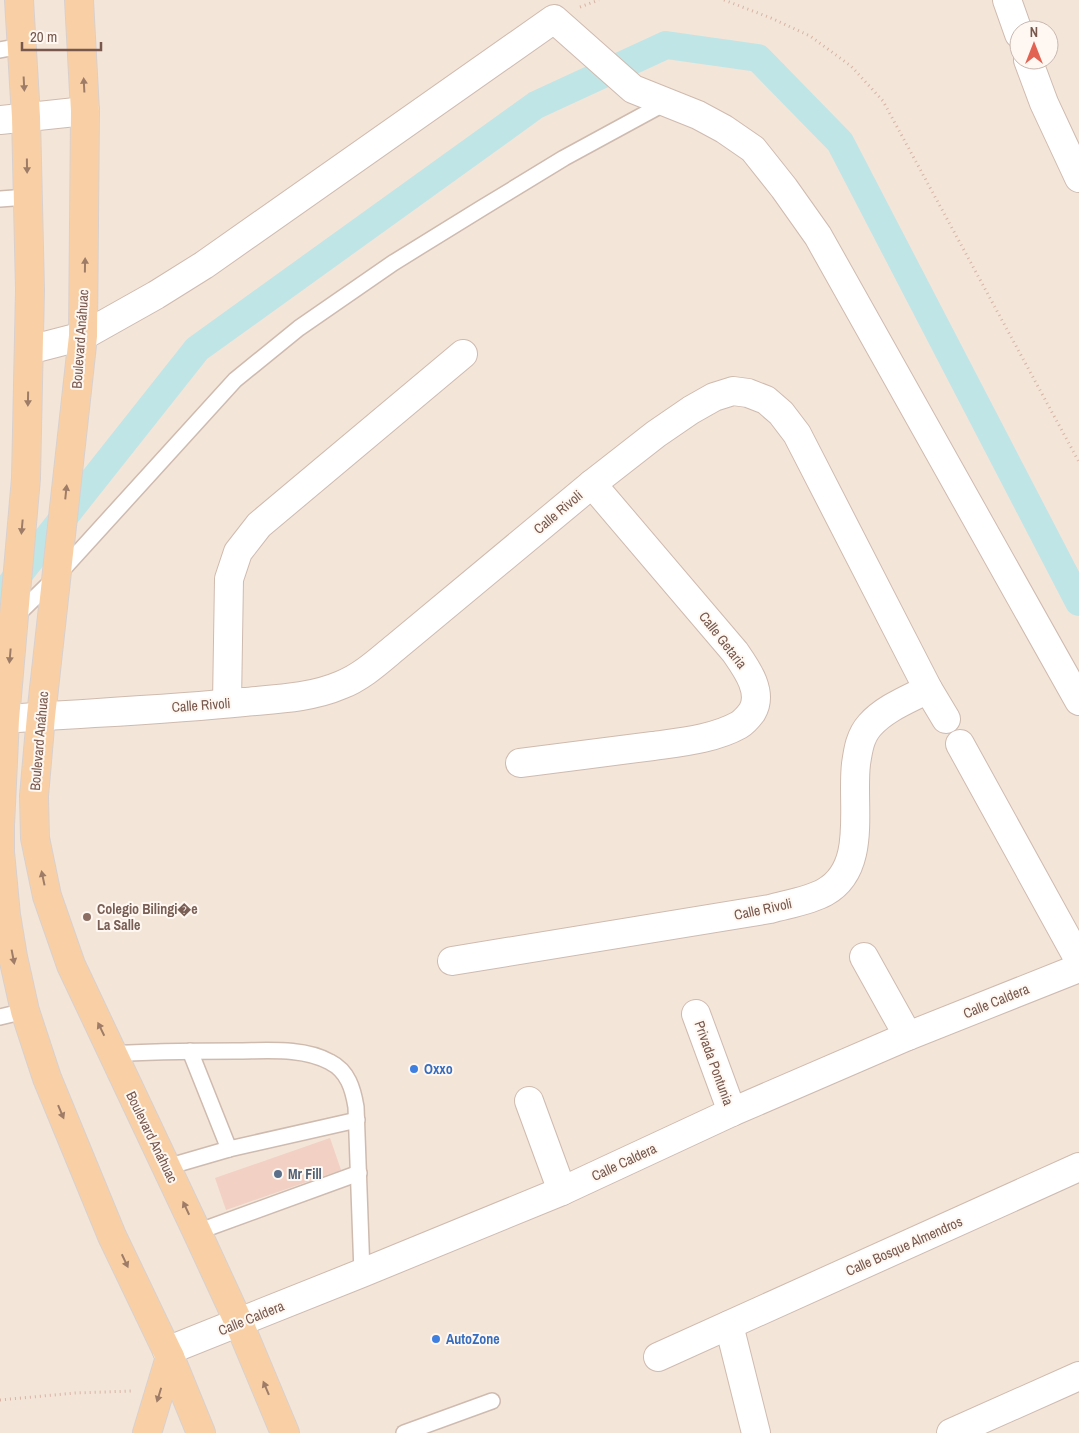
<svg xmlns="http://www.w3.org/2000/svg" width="1079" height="1433" viewBox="0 0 1079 1433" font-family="'Archivo Narrow',sans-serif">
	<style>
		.residential { fill: #f4e5d9; fill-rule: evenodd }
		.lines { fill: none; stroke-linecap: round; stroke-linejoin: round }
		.canal { stroke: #bfe5e7; stroke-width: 28 }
		.building { fill: #f2d0c3 }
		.service-casing { stroke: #cfbaaf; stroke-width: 18 }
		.minor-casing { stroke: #cfbaaf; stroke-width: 30 }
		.primary-casing { stroke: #d9d0cd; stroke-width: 30 }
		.path { stroke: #d7b3a5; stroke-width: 3; stroke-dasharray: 1 4; stroke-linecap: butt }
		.service { stroke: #fff; stroke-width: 15 }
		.minor { stroke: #fff; stroke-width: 28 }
		.primary { stroke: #f9d0a5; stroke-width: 28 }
		.oneway { fill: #9f7c67 }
		.education-dot { fill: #8d6e63; stroke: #fff8f2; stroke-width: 2 }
		.shop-dot { fill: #3f7fe0; stroke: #fff8f2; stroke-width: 2 }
		.service-dot { fill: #5c6f8a; stroke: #fff8f2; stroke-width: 2 }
		.labels { text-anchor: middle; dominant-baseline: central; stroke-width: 4; stroke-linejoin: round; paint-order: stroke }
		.street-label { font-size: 14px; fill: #78584d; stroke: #fff8f2 }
		.education-label { font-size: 14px; font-weight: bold; fill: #785e54; stroke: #fff8f2; text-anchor: start }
		.shop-label { font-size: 14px; font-weight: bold; fill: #366cbe; stroke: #fff8f2; text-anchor: start }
		.service-label { font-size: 14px; font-weight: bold; fill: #4e5e75; stroke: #fff8f2; text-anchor: start }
	</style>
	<rect width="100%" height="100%" fill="#fcf4eb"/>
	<path class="residential" d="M0 0H1079V1433H0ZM1019 30H1049V60H1019Z"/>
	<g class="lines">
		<polyline class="canal" points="0,598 197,349 536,105 666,45 758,58 840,142 1079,602"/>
	</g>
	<polygon class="building" points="330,1138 341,1170 226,1210 215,1178"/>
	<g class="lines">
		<defs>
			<g id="service">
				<polyline points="0,50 21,46"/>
				<polyline points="0,199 27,197"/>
				<polyline points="15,617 56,577 235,380 299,328 393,263 482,208 564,158 667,102"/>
				<polyline points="0,1017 25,1011"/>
				<polyline points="190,1051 229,1149"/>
				<path d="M112 1054C153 1051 194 1051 236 1051 266 1051 303 1047 330 1062 348 1071 353 1089 356 1107L362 1273"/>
				<polyline points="167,1167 229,1149 357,1120"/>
				<polyline points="197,1232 359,1173"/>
				<polyline points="404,1433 492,1401"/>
			</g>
			<g id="minor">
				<polyline points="1007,0 1019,34"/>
				<polyline points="1028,60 1044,103 1079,178"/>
				<polyline points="0,120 85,111"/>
				<polyline points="29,350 83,336 156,295 204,265 554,19 633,89 698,115 724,129 753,149 784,188 818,236 1079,701"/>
				<polyline points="227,703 229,579 238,552 259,525 463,354"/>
				<path d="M5 719C85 713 165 710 244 702 276 699 311 698 341 685 362 677 380 660 397 646L592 484 656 434 691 410 714 397 733 391 748 393 766 400 781 413 797 434 928 689 946 719"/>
				<polyline points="960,744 1079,960"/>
				<path d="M520 763C564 757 609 752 653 746 681 742 714 739 739 725 744 722 749 716 752 712 764 692 746 668 735 652L592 484"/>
				<polyline points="864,957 908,1036"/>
				<path d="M452 961 770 909C788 904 809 901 825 892 868 868 851 805 856 764 858 750 860 736 870 725 885 708 909 699 928 689"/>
				<polyline points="696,1014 732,1112"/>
				<polyline points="529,1101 562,1191"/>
				<polyline points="729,1325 756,1433"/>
				<polyline points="167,1351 362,1273 562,1191 732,1112 908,1036 1079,968"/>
				<polyline points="658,1357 1079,1167"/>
				<polyline points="951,1433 1079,1376"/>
			</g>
			<g id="primary">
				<polyline points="19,0 26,117 30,290 26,478 5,719 0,826 0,852 6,915 13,957 25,1011 47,1078 112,1236 170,1357 201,1433"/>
				<polyline points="79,0 85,111 83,336 41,716 34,796 35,838 47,896 71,965 197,1232 239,1323 285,1433"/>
				<polyline points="147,1433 170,1357"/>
			</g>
		</defs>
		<use href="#service" class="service-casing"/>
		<use href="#minor" class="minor-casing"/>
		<use href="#primary" class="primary-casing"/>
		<g class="path">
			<polyline points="724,0 771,18 810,36 851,66 883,101 1079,462"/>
			<polyline points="580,7 599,0"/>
			<polyline points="0,1400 75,1393 132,1391"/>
		</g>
		<use href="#service" class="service"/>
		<use href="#minor" class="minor"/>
		<use href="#primary" class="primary"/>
	</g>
	<defs><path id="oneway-solid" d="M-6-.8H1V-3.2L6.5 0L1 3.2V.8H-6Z" transform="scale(1.25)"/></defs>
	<g class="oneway">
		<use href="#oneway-solid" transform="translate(24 84) rotate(87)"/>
		<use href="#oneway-solid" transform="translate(84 85) rotate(-93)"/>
		<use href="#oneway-solid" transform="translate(27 166) rotate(89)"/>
		<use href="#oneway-solid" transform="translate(85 265) rotate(-89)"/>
		<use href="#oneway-solid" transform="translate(28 399) rotate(91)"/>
		<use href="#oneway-solid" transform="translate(66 492) rotate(-84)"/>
		<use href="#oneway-solid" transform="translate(22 527) rotate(95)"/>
		<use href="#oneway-solid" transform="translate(10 656) rotate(95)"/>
		<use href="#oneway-solid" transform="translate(43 878) rotate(-102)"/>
		<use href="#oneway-solid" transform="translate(13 957) rotate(79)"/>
		<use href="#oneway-solid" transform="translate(101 1029) rotate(-116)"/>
		<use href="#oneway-solid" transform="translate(61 1112) rotate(67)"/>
		<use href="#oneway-solid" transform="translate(186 1208) rotate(-115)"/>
		<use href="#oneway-solid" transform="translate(125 1261) rotate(65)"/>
		<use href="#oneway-solid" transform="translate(266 1388) rotate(-113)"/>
		<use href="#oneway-solid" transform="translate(159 1395) rotate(107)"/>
	</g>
	<circle class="education-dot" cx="87" cy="917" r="5"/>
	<g class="shop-dot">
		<circle cx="414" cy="1069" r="5"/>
		<circle cx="436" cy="1339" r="5"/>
	</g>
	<circle class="service-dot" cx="278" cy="1174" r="5"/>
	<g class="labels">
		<g class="street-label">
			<text transform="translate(80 339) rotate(-86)">Boulevard Anáhuac</text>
			<text transform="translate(558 512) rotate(-40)">Calle Rivoli</text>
			<text transform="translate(723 640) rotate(52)">Calle Getaria</text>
			<text transform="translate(201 705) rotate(-4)">Calle Rivoli</text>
			<text transform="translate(39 741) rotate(-85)">Boulevard Anáhuac</text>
			<text transform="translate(763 909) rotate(-12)">Calle Rivoli</text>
			<text transform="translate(996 1001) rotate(-22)">Calle Caldera</text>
			<text transform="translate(714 1063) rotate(70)">Privada Pontunia</text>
			<text transform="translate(152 1137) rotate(64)">Boulevard Anáhuac</text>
			<text transform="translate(624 1162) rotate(-25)">Calle Caldera</text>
			<text transform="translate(904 1246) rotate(-24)">Calle Bosque Almendros</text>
			<text transform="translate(251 1318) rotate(-22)">Calle Caldera</text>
		</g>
		<g class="education-label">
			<text x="97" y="909">Colegio Bilingi�e<tspan x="97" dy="16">La Salle</tspan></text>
		</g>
		<g class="shop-label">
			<text x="424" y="1069">Oxxo</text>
			<text x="446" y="1339">AutoZone</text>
		</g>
		<g class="service-label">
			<text x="288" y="1174">Mr Fill</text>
		</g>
	</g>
	<g transform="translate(1034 45)"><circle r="24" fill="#fff8f2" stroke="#c9b8b0"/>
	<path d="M0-4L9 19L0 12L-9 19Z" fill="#e36353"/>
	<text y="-8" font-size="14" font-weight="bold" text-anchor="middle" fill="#78584d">N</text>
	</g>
	<path d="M22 42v8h79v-8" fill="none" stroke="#78584d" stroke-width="2.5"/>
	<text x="30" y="42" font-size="15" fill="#78584d" stroke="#fff8f2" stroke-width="4" paint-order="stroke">20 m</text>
</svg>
